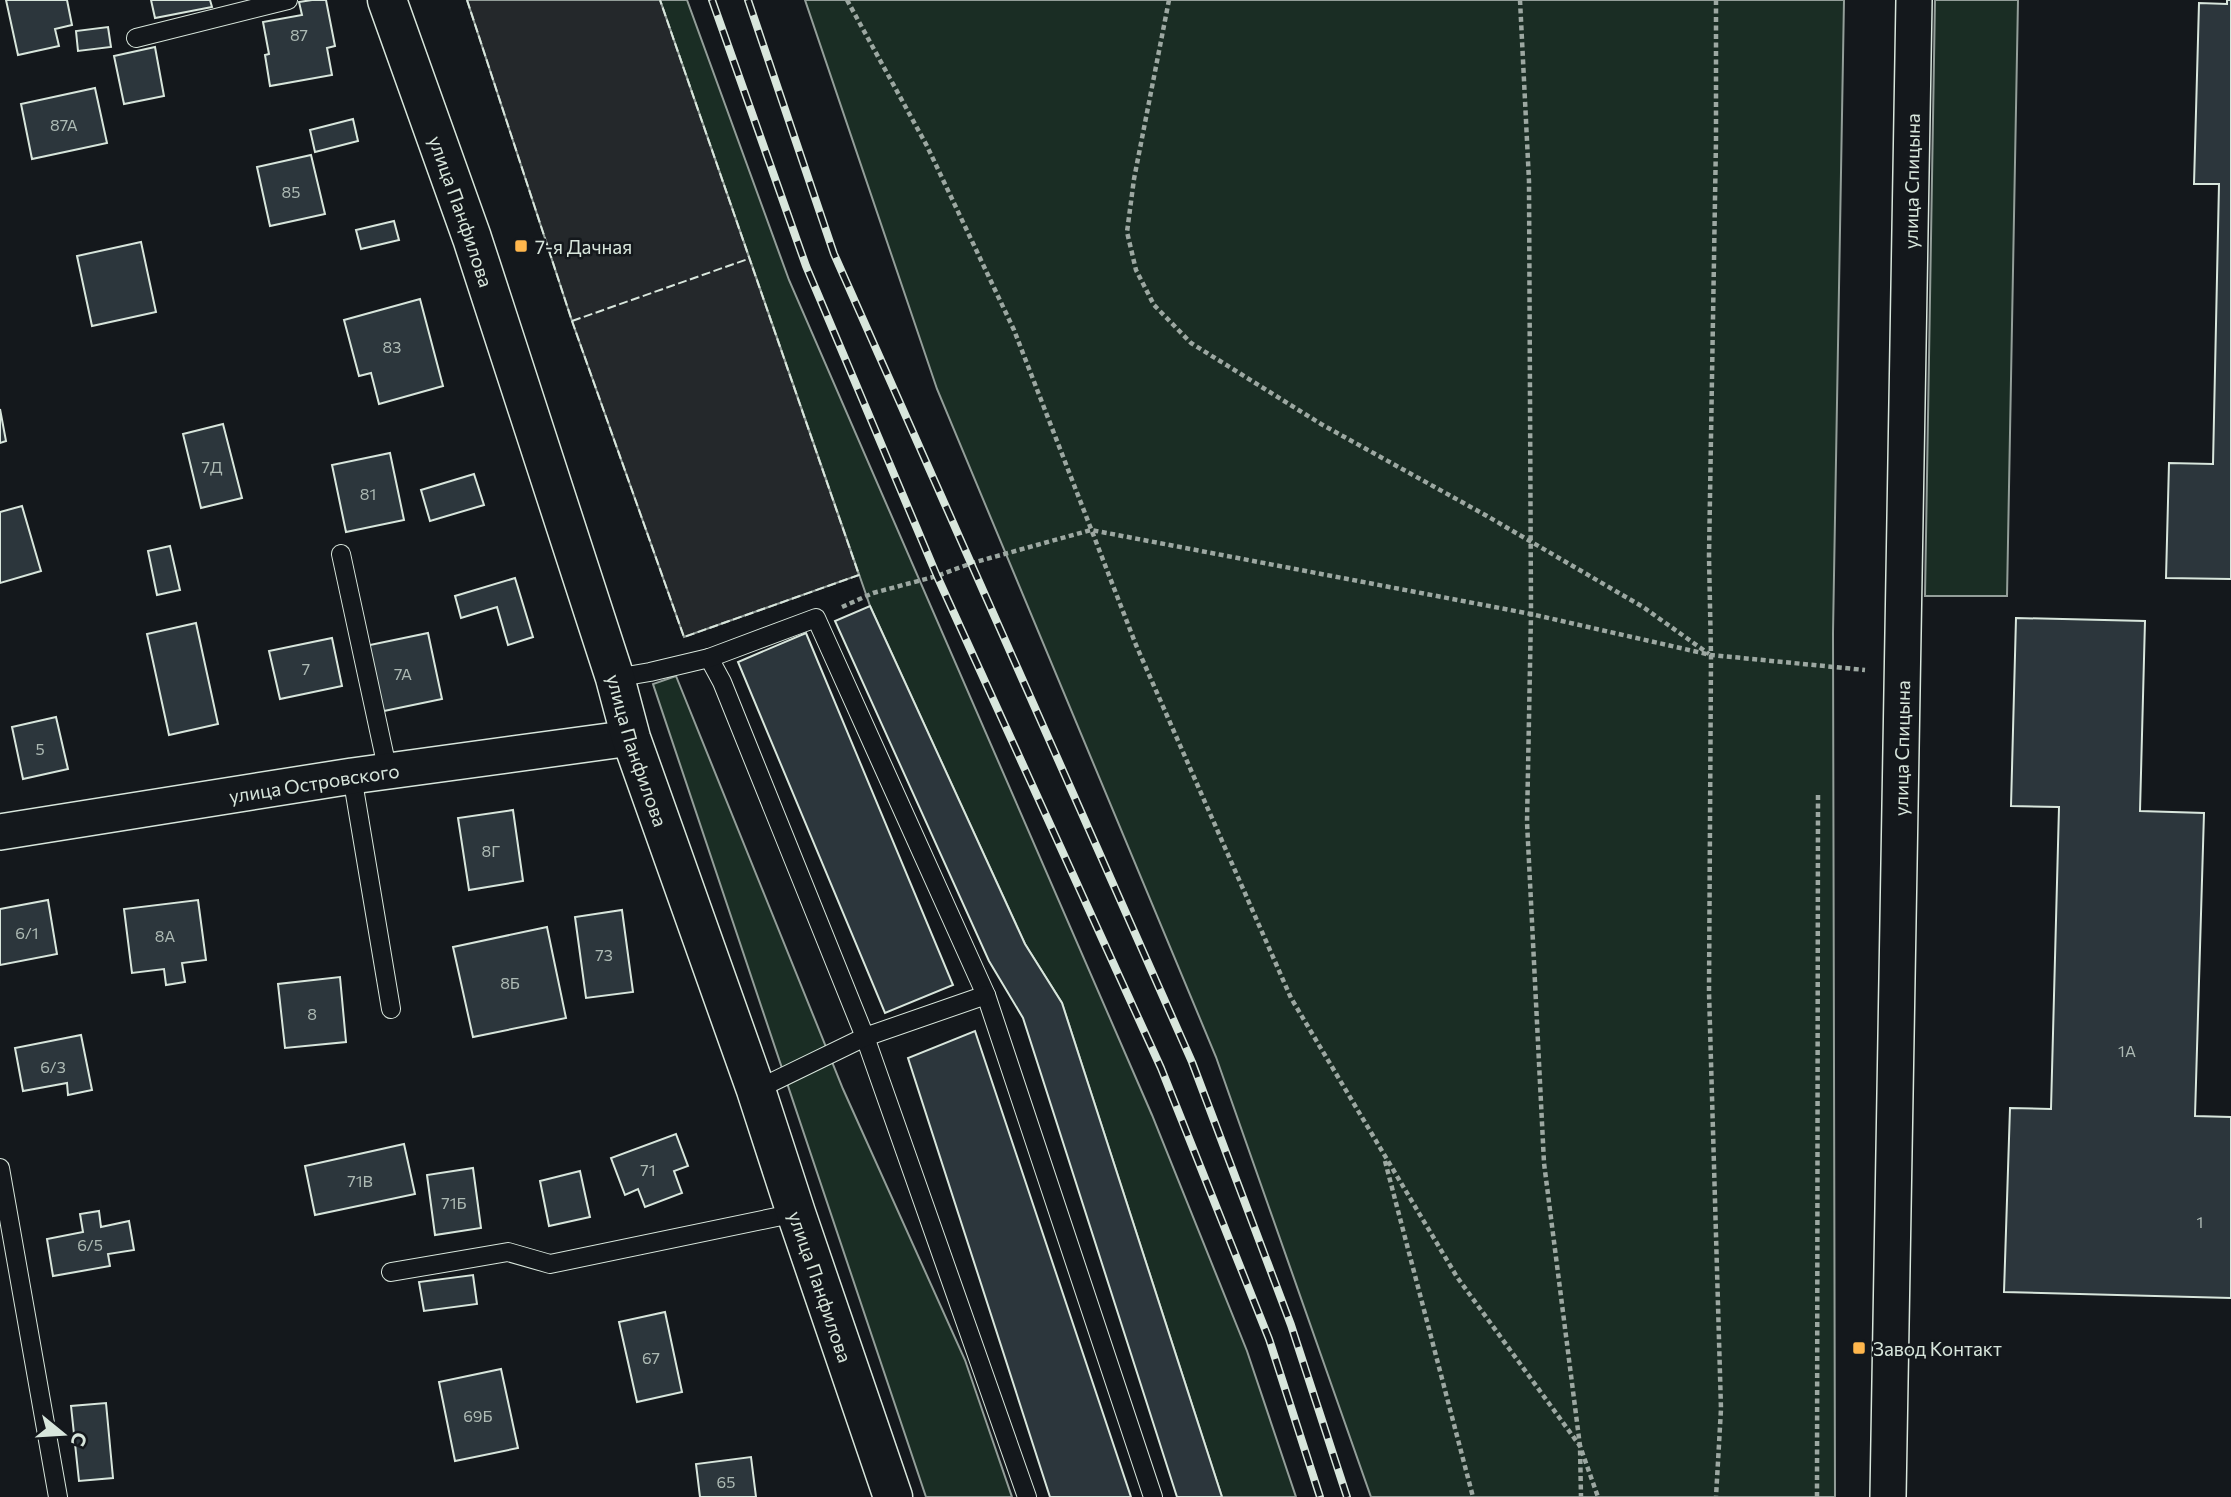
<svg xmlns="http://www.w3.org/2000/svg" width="2231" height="1497" viewBox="0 0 2231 1497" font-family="Commissioner,sans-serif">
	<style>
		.green { fill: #1a2d24; stroke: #939e99; stroke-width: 2 }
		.parking { fill: #24282b; stroke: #939e99; stroke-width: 2 }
		.building { fill: #2c363c; stroke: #d8e6dc; stroke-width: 2 }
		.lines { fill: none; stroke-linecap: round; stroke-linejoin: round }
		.lane-casing { stroke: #d8e6dc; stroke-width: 20 }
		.street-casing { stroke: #d8e6dc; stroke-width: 38 }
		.secondary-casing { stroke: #d8e6dc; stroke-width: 41 }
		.path { stroke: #9da8a2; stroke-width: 4.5; stroke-dasharray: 5 3.5; stroke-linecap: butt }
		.lane { stroke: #14181c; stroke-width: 18 }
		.street { stroke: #14181c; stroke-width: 35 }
		.secondary { stroke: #14181c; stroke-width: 38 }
		.rail-casing { stroke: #d8e6dc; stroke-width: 8 }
		.rail { stroke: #14181c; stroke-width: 5; stroke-dasharray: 16; stroke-linecap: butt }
		.fence { stroke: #d8e6dc; stroke-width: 2; stroke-dasharray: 9 3.5; stroke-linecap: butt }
		.poi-dot { fill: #ffb74d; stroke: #14181c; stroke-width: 2.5 }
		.labels { text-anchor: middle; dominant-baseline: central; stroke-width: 5; stroke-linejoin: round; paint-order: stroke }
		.number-label { font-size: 16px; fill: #adbab4 }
		.street-label { font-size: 19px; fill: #d8e6dc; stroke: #14181c }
		.poi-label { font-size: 19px; fill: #d8e6dc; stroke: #14181c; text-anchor: start }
	</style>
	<rect width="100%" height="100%" fill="#14181c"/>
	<g class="green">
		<polygon points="660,0 687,0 789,280 1152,1115 1247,1351 1296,1497 1222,1497 1062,1003 1025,944 870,606"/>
		<polygon points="805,0 1844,0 1833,633 1835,1497 1371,1497 1216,1057 937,389"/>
		<polygon points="1935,0 2018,0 2007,596 1925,596"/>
		<polygon points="676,676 843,1089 965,1360 1012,1497 926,1497 653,684"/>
	</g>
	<polygon class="parking" points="467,0 660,0 859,575 684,637 572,321"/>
	<g class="building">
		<polygon points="6,0 67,0 72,25 55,29 59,46 18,55"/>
		<polygon points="151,0 210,0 212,7 155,18"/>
		<polygon points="312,0 326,0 335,46 327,48 332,75 270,86 265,55 269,54 263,22 302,15 299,2"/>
		<polygon points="2227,0 2231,0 2231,579 2166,578 2169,463 2213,464 2219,184 2194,184 2199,3 2227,4"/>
		<polygon points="108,27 111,47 78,51 76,31"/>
		<polygon points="155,47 164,96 124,104 114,56"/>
		<polygon points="95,88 107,143 32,159 21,104"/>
		<polygon points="353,119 358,141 315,152 310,130"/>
		<polygon points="311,155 325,214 270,226 257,167"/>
		<polygon points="394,221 399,240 361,249 356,230"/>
		<polygon points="141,242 156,312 92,326 77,256"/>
		<polygon points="420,299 443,386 379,404 371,373 359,376 344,320"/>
		<polygon points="0,409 6,441 0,443"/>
		<polygon points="223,424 242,498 201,508 183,434"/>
		<polygon points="390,453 404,520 346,532 332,465"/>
		<polygon points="474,474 484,505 430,521 421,490"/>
		<polygon points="22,506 41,571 0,583 0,512"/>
		<polygon points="170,546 180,590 157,595 148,551"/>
		<polygon points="515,578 533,637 508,645 497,607 461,618 455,596"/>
		<polygon points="870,606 1025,944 1062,1003 1222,1497 1177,1497 1023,1018 989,961 835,621"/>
		<polygon points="2016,618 2145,621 2140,811 2204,813 2195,1116 2231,1117 2231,1298 2004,1292 2010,1108 2051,1109 2059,807 2011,806"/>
		<polygon points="196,623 218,724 169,735 147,634"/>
		<polygon points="428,633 442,699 379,712 365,646"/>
		<polygon points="806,633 953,985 885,1013 738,662"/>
		<polygon points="332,638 342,686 280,699 269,651"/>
		<polygon points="56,717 68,769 23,779 12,727"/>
		<polygon points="513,810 523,881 469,890 458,818"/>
		<polygon points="48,900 57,954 0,965 0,909"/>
		<polygon points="198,900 206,960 182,963 185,982 166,985 164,969 132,973 124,909"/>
		<polygon points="622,910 633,992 586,998 575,917"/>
		<polygon points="547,927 566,1018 473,1037 453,947"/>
		<polygon points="340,977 346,1042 285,1048 278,984"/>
		<polygon points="975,1031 1131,1497 1050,1497 908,1058"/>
		<polygon points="81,1035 92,1090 68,1095 67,1083 23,1091 15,1048"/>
		<polygon points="676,1134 688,1166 674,1171 682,1193 645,1207 638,1189 625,1195 611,1158"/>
		<polygon points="404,1144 415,1194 315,1215 305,1166"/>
		<polygon points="473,1168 481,1228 435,1235 427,1175"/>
		<polygon points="580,1171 590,1217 549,1226 540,1181"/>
		<polygon points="99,1211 101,1227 129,1221 134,1250 108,1254 110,1266 53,1276 47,1239 83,1232 80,1214"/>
		<polygon points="473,1275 477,1304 424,1311 419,1282"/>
		<polygon points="665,1312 682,1392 637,1402 619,1322"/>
		<polygon points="501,1369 518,1448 455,1461 439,1382"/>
		<polygon points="106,1403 113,1478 79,1481 71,1406"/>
		<polygon points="751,1457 756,1497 700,1497 696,1464"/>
	</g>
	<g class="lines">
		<defs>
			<g id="lane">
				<polyline points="136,38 288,0"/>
				<polyline points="341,554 388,772"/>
				<polyline points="709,658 722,682 865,1037 1027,1497"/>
				<polyline points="615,678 650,672 709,658 816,618 986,995 1153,1497"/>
				<polyline points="352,776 391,1009"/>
				<polyline points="756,1090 865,1037 986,995"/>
				<polyline points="0,1168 58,1497"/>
				<polyline points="391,1272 508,1252 550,1264 796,1213"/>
			</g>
			<g id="street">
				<path id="s1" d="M0 832 352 776 631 738"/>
				<path id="s2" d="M1888 1497 1914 0"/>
			</g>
			<g id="secondary">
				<path id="s3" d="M387 0 472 238 615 678 631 738 756 1090 796 1213 893 1497"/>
			</g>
		</defs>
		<use href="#lane" class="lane-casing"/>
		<use href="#street" class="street-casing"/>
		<use href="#secondary" class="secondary-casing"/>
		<g class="path">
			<polyline points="847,0 927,146 1014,330 1136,645 1291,998 1457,1277 1580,1446 1598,1497"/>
			<polyline points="1169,0 1134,179 1127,232 1136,270 1154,305 1191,343 1321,424 1487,516 1643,607 1709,654"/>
			<polyline points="1520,0 1529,181 1531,614 1527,822 1544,1163 1580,1446 1581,1497"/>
			<polyline points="1716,0 1716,140 1709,556 1711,655 1709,992 1721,1409 1716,1497"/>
			<polyline points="842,607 873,593 937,576 972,563 1091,530 1531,614 1711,655 1865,670"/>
			<polyline points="1385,1161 1473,1497"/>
			<polyline points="1817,1497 1818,793"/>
		</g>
		<use href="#lane" class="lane"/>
		<use href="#street" class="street"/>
		<use href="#secondary" class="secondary"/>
		<defs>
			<g id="rail">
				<polyline points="712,0 806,266 937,576 1161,1068 1269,1339 1320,1497"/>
				<polyline points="748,0 834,254 1192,1062 1291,1325 1347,1497"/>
			</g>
		</defs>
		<use href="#rail" class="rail-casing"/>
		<use href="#rail" class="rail"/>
		<g class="fence">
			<polyline points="467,0 572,321 684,637 859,575 660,0"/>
			<polyline points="572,321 748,259"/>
		</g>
	</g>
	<g class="poi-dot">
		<rect x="514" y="239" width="14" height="14" rx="3.5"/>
		<rect x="1852" y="1341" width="14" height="14" rx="3.5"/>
	</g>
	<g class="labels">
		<g class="number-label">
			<text x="299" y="34">87</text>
			<text x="64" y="124">87А</text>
			<text x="291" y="191">85</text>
			<text x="392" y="346">83</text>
			<text x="212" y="466">7Д</text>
			<text x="368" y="493">81</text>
			<text x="306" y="668">7</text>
			<text x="403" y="673">7А</text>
			<text x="40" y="748">5</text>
			<text x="491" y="850">8Г</text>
			<text x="27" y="932">6/1</text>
			<text x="165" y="935">8А</text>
			<text x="604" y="954">73</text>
			<text x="510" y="982">8Б</text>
			<text x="312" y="1013">8</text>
			<text x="2127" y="1050">1А</text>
			<text x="53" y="1066">6/3</text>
			<text x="648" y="1169">71</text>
			<text x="360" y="1180">71В</text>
			<text x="454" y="1202">71Б</text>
			<text x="2200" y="1221">1</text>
			<text x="90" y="1244">6/5</text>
			<text x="651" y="1357">67</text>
			<text x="478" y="1415">69Б</text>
			<text x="726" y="1481">65</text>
		</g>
		<g class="street-label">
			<text stroke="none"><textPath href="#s2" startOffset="1316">улица Спицына</textPath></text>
			<text stroke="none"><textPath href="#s3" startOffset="224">улица Панфилова</textPath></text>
			<text stroke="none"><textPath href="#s2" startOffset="749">улица Спицына</textPath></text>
			<text stroke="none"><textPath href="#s3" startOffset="791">улица Панфилова</textPath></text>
			<text stroke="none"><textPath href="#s1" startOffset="318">улица Островского</textPath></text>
			<text stroke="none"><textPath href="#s3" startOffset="1358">улица Панфилова</textPath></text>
		</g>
		<g class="poi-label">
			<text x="535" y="246">7-я Дачная</text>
			<text x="1873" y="1348">Завод Контакт</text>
		</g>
	</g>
	<g transform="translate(63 1434) rotate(108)" stroke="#14181c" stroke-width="5" paint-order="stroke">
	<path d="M0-5L12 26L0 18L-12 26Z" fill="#d8e6dc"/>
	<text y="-10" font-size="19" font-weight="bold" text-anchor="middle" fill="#d8e6dc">С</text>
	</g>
</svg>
